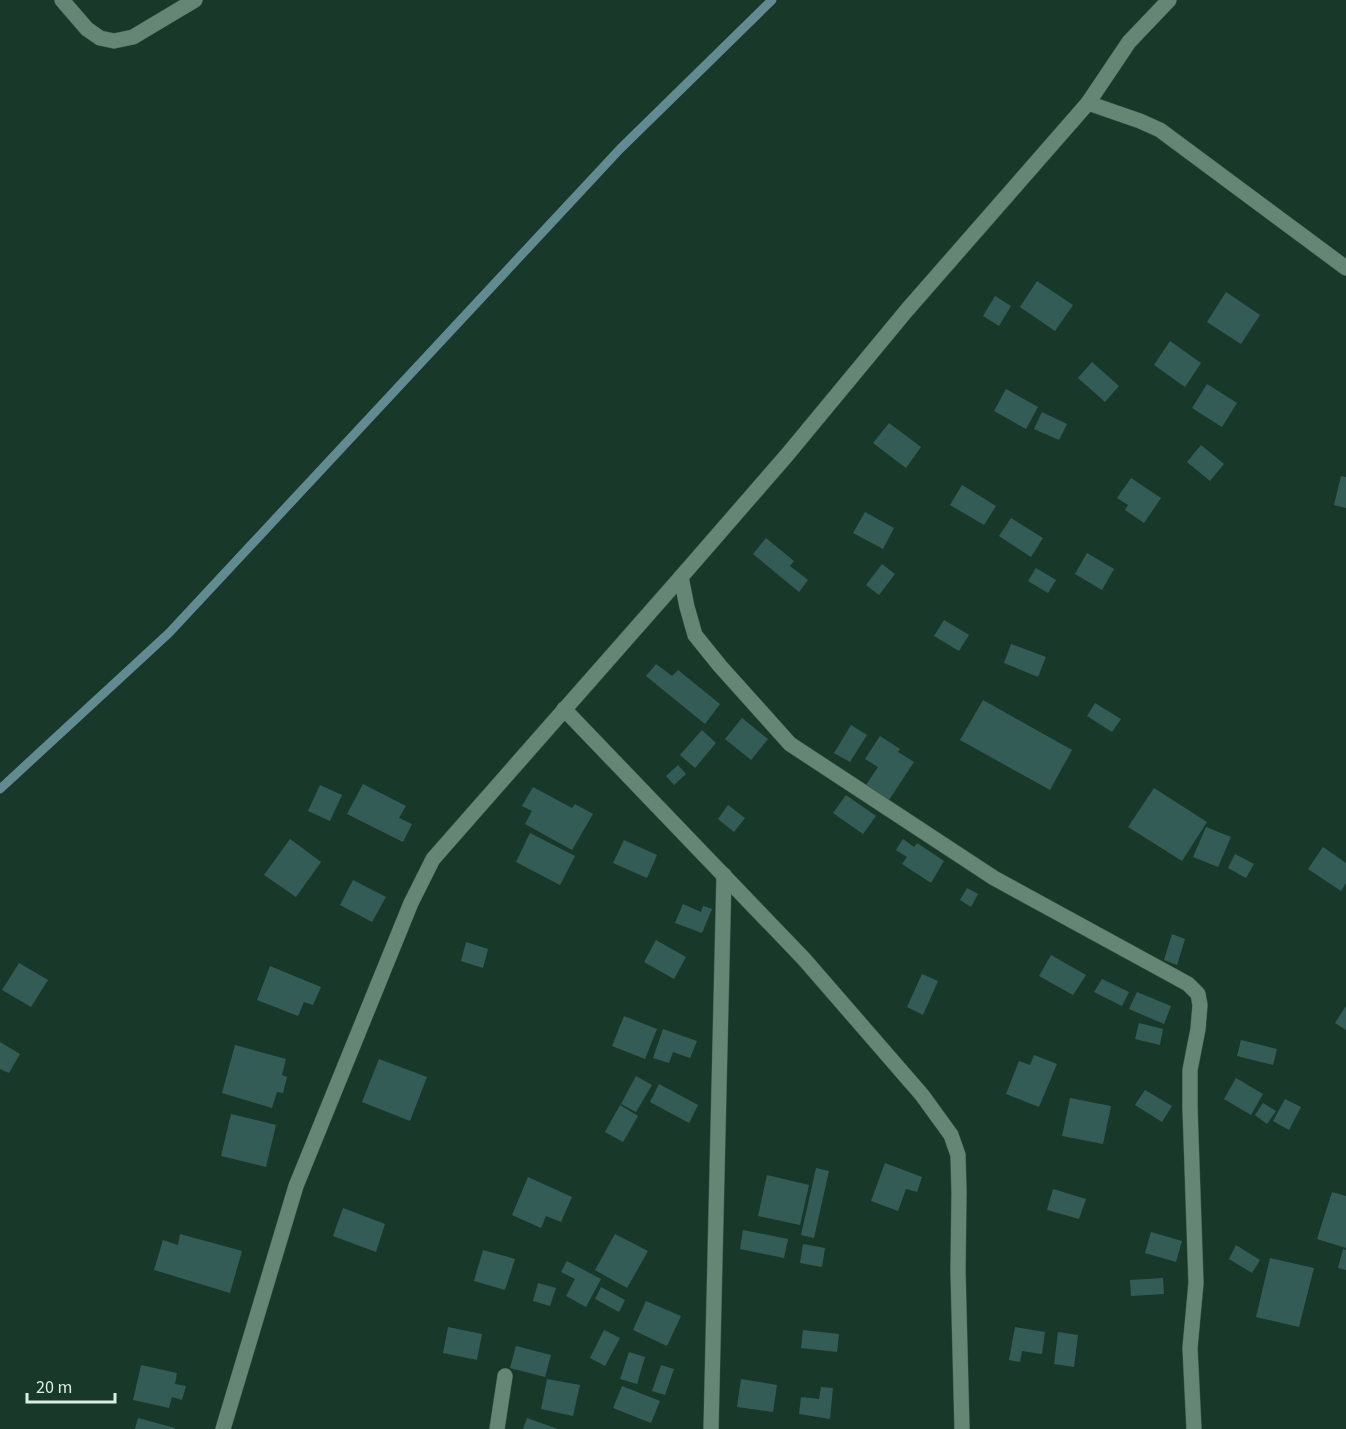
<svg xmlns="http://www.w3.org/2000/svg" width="1346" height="1429" viewBox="0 0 1346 1429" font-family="'Source Sans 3',sans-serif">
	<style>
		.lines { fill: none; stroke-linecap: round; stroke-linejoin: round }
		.stream { stroke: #618a91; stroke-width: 9 }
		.building { fill: #345c57 }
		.minor-casing { stroke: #395549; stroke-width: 16 }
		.minor { stroke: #658675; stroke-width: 15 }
	</style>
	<rect width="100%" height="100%" fill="#18382a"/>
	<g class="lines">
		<polyline class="stream" points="0,789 169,633 620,149 772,0"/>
	</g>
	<g class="building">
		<polygon points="1037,281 1073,305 1055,331 1020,307"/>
		<polygon points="1226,292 1260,315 1241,344 1207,322"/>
		<polygon points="995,296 1011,306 999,326 983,316"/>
		<polygon points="1170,341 1201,363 1185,387 1154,365"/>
		<polygon points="1092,362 1119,386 1105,402 1078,378"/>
		<polygon points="1207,384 1237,403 1222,427 1192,408"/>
		<polygon points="1006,389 1038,407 1026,429 994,411"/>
		<polygon points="1042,412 1067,424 1059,440 1034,429"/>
		<polygon points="889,423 921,447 906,468 873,443"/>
		<polygon points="1201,445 1224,464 1210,481 1187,462"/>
		<polygon points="1341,476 1346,477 1346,508 1334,505"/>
		<polygon points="1131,478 1161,498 1144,523 1125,510 1128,505 1117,498"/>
		<polygon points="962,485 996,506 984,525 950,505"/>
		<polygon points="865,512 894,528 883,549 853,533"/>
		<polygon points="1011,518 1043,538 1031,557 999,536"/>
		<polygon points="766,538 794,561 790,566 808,580 799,592 753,554"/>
		<polygon points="1087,553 1114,569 1102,590 1075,574"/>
		<polygon points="882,564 895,574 879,595 866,585"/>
		<polygon points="1036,568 1056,580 1048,593 1028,581"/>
		<polygon points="944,620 969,635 959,651 934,636"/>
		<polygon points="1011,644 1046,657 1038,677 1004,663"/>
		<polygon points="656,664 672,676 678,670 720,704 705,724 646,676"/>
		<polygon points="983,700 1072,750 1050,790 960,740"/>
		<polygon points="1095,703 1121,719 1112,732 1087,716"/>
		<polygon points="742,718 768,739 751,760 725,739"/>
		<polygon points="851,725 867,735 850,762 834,753"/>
		<polygon points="702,730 716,743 695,768 680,755"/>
		<polygon points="880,736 900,749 898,752 914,762 889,800 866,785 878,767 865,759"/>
		<polygon points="678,765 686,774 674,785 666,776"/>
		<polygon points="363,784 406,806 399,818 412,824 403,842 347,814"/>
		<polygon points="320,785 342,795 330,821 308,811"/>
		<polygon points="533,787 572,808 575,804 593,814 572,850 525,824 532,811 522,806"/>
		<polygon points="1154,788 1207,822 1182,861 1128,827"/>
		<polygon points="846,795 876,816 863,834 833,813"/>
		<polygon points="728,805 745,818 734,832 718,819"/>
		<polygon points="1206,827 1231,837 1218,867 1193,857"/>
		<polygon points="530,833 575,856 560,885 516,862"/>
		<polygon points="290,839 321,862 296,897 264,875"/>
		<polygon points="903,839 914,847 917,843 944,861 931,883 902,864 907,857 896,850"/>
		<polygon points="624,840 657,855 647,878 613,863"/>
		<polygon points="1323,847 1346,863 1346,883 1341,891 1308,869"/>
		<polygon points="1235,854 1254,864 1246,878 1228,868"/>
		<polygon points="353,880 386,897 372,922 340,905"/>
		<polygon points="967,888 978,894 971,907 960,900"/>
		<polygon points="683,904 701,912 703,906 712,909 702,933 675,923"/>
		<polygon points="1172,934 1185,939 1177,965 1164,960"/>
		<polygon points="656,940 686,957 674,979 644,962"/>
		<polygon points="466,942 488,949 483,968 461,961"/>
		<polygon points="1051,955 1086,975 1073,995 1039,976"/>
		<polygon points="19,963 48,980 31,1007 2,990"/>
		<polygon points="270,966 321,987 313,1005 304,1002 298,1016 257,1000"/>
		<polygon points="922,974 938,981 923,1015 907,1007"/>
		<polygon points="1102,979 1129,992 1122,1006 1094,992"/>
		<polygon points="1137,992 1171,1006 1164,1024 1129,1009"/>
		<polygon points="1346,1006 1346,1030 1335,1023"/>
		<polygon points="624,1016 657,1029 645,1059 612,1046"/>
		<polygon points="1139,1023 1163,1029 1160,1045 1135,1039"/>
		<polygon points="663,1029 697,1041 690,1058 673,1052 669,1063 653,1058"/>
		<polygon points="1241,1040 1277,1049 1273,1065 1237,1056"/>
		<polygon points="0,1042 20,1054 9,1073 0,1069"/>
		<polygon points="235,1045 286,1059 282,1075 287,1077 283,1093 277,1092 272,1108 222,1093"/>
		<polygon points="1034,1055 1057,1064 1039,1107 1006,1094 1019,1061 1030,1065"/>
		<polygon points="379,1059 427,1077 410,1121 362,1102"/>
		<polygon points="636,1076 652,1085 636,1112 621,1104"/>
		<polygon points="1236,1078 1263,1094 1251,1115 1224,1099"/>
		<polygon points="659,1084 698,1105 689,1123 650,1102"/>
		<polygon points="1145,1090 1172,1106 1162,1122 1135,1105"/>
		<polygon points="1070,1098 1111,1106 1103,1144 1062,1136"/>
		<polygon points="1285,1099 1301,1107 1289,1130 1273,1121"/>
		<polygon points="1263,1103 1276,1111 1267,1124 1255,1115"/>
		<polygon points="620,1105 638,1116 623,1142 605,1132"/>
		<polygon points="231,1114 276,1125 266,1167 221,1156"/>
		<polygon points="885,1163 922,1177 917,1192 906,1189 898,1211 871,1201"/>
		<polygon points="816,1168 829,1171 814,1238 801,1235"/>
		<polygon points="767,1175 809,1185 800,1225 758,1216"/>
		<polygon points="528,1177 572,1197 561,1222 546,1216 541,1228 512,1215"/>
		<polygon points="1053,1189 1086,1199 1079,1219 1047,1210"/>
		<polygon points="1332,1192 1346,1196 1346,1248 1317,1239"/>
		<polygon points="343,1208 385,1224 376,1252 333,1236"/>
		<polygon points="743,1230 788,1239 784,1258 740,1249"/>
		<polygon points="1151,1232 1182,1241 1176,1262 1145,1253"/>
		<polygon points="180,1234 242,1251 230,1293 154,1270 163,1240 178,1245"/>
		<polygon points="615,1234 648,1251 627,1288 595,1270"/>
		<polygon points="803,1244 825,1248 822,1267 800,1263"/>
		<polygon points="1236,1245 1260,1260 1252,1273 1229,1259"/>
		<polygon points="1343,1249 1346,1250 1346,1270 1338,1268"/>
		<polygon points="483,1250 515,1259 505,1290 474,1281"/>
		<polygon points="1270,1258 1314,1268 1299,1327 1256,1317"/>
		<polygon points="567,1261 601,1279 586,1307 566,1296 575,1279 561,1272"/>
		<polygon points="1163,1278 1164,1294 1131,1296 1130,1280"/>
		<polygon points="538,1283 556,1288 550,1306 533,1301"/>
		<polygon points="601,1287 625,1300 619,1312 595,1299"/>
		<polygon points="646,1301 681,1316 667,1346 633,1330"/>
		<polygon points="448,1327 482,1334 477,1360 443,1353"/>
		<polygon points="1015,1327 1045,1332 1042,1354 1022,1351 1020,1362 1009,1360"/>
		<polygon points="604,1330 620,1338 605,1366 590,1358"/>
		<polygon points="803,1330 839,1334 837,1352 801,1348"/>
		<polygon points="1058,1332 1078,1335 1074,1367 1054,1364"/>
		<polygon points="516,1346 551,1355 545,1377 510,1368"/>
		<polygon points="629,1352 645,1357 637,1384 620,1379"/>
		<polygon points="141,1365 177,1373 175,1384 186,1386 182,1400 172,1397 169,1408 133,1400"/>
		<polygon points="661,1365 674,1369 665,1395 652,1391"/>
		<polygon points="547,1379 580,1385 573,1416 541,1409"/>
		<polygon points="741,1379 777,1385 773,1412 737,1407"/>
		<polygon points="622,1386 660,1401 651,1423 613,1408"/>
		<polygon points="821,1387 833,1388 830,1419 799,1414 801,1397 819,1399"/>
		<polygon points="138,1418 175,1428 175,1429 135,1429"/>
		<polygon points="527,1418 558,1429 523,1429"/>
	</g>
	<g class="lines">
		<defs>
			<g id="minor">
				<polyline points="62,0 87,29 100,38 114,41 133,37 195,0"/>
				<polyline points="1088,103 1140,121 1160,130 1346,268"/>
				<polyline points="681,577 687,607 695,635 720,666 790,744 994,878 1188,984 1198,994 1200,1005 1198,1029 1190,1070 1190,1108 1196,1283 1190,1348 1194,1429"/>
				<polyline points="564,709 804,959 922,1095 951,1135 958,1155 959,1192 958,1271 962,1429"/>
				<polyline points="223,1429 296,1186 411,903 433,859 681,577 787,455 907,310 1088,103 1129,42 1169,0"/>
				<polyline points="497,1429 505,1376"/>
				<polyline points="711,1429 724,875"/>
			</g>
		</defs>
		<use href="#minor" class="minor-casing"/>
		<use href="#minor" class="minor"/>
	</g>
	<path d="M27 1393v9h88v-9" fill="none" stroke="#dbede4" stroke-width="3"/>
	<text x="36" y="1393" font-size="18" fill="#dbede4" stroke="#18382a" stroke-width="4.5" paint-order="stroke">20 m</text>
</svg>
